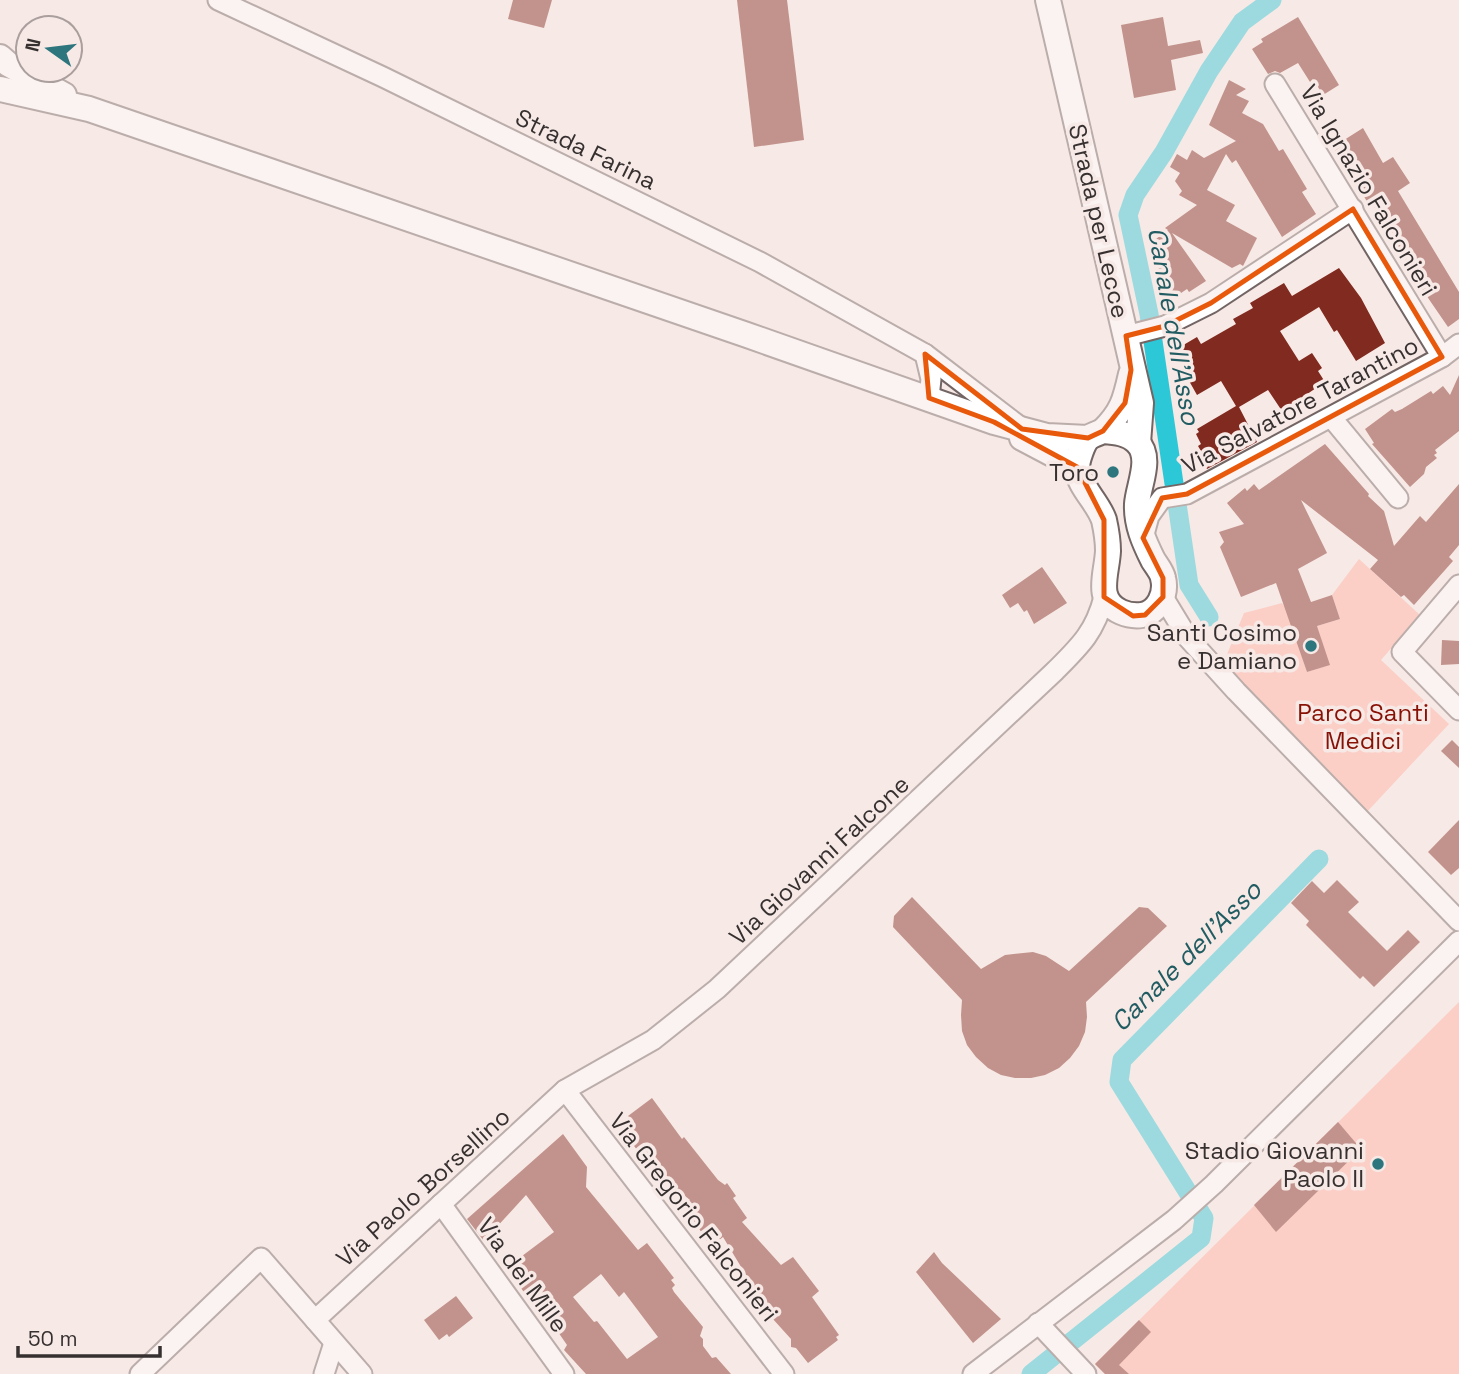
<svg xmlns="http://www.w3.org/2000/svg" width="1459" height="1374" viewBox="0 0 1459 1374" font-family="'Space Grotesk',sans-serif">
	<style>
		.green { fill: #feaea0 }
		.lines { fill: none; stroke-linecap: round; stroke-linejoin: round }
		.canal { stroke: #2dc8d7; stroke-width: 19 }
		.building { fill: #812a1f; fill-rule: evenodd }
		.minor-casing { stroke: #726563; stroke-width: 23 }
		.major-casing { stroke: #726563; stroke-width: 28 }
		.minor { stroke: #fff; stroke-width: 19 }
		.major { stroke: #fff; stroke-width: 24 }
		.marked { fill: none; stroke: #e8590c; stroke-width: 5; stroke-linejoin: round }
		.poi-dot { fill: #2d767d; stroke: #f7e9e6; stroke-width: 2.5 }
		.labels { text-anchor: middle; dominant-baseline: central; stroke-width: 7; stroke-linejoin: round; paint-order: stroke }
		.street-label { font-size: 24px; fill: #363130; stroke: #f7e9e6 }
		.poi-label { font-size: 24px; fill: #363130; stroke: #f7e9e6; text-anchor: end }
		.park-label { font-size: 24px; fill: #871105; stroke: #f7e9e6 }
		.water-label { font-size: 26px; font-style: italic; fill: #215c62; stroke: #f7e9e6 }
	</style>
	<rect width="100%" height="100%" fill="#f7e9e6"/>
	<g class="green">
		<polygon points="1359,559 1420,615 1381,660 1449,724 1365,814 1223,664 1244,613 1282,603 1287,610 1307,672 1329,665 1317,626 1340,619 1332,595"/>
		<polygon points="1459,1002 1459,1374 1105,1374 1095,1364"/>
	</g>
	<g class="lines">
		<g class="canal">
			<polyline points="1209,617 1189,585 1149,314 1128,215 1135,195 1164,152 1209,71 1242,22 1272,0"/>
			<polyline points="1031,1374 1201,1238 1204,1218 1119,1082 1122,1060 1319,859"/>
		</g>
	</g>
	<g class="building">
		<polygon points="513,0 552,0 544,28 508,19"/>
		<polygon points="737,0 787,0 804,140 754,147"/>
		<polygon points="1163,17 1168,46 1200,40 1203,53 1171,60 1176,90 1134,98 1121,25"/>
		<polygon points="1298,17 1339,85 1323,95 1313,79 1310,82 1298,63 1280,73 1275,71 1268,74 1252,49 1263,42 1261,39"/>
		<polygon points="1229,80 1246,89 1236,95 1249,101 1242,113 1263,124 1279,151 1283,149 1307,189 1302,192 1316,214 1282,237 1236,160 1232,163 1226,154 1207,190 1235,205 1226,221 1257,238 1243,266 1240,264 1232,268 1172,233 1206,281 1189,292 1187,289 1172,299 1162,285 1168,282 1157,266 1161,263 1155,253 1159,251 1152,242 1168,230 1165,228 1197,205 1179,195 1182,191 1175,181 1180,173 1170,167 1177,154 1187,160 1192,150 1204,158 1236,141 1209,125"/>
		<polygon points="1363,128 1383,163 1393,157 1410,183 1398,191 1459,292 1459,319 1448,327 1413,276 1415,275 1392,238 1395,236 1370,201 1368,203 1333,147"/>
		<polygon points="1339,268 1361,298 1385,343 1356,361 1337,330 1334,332 1319,307 1280,331 1299,361 1312,353 1322,368 1318,371 1325,382 1282,411 1268,390 1239,407 1257,442 1207,469 1199,455 1202,453 1198,446 1201,444 1196,434 1199,432 1197,429 1236,406 1221,381 1197,395 1184,372 1192,367 1180,347 1197,337 1201,344 1236,324 1233,319 1253,308 1250,303 1284,283 1292,296"/>
		<polygon points="1459,375 1459,431 1435,450 1437,453 1434,455 1437,458 1426,467 1424,474 1410,487 1372,444 1374,443 1365,429 1392,409 1395,412 1402,409 1431,391 1433,394 1443,386 1450,395"/>
		<polygon points="1325,444 1369,494 1368,496 1384,511 1394,546 1420,516 1426,522 1459,484 1459,545 1449,557 1453,561 1414,605 1404,595 1401,597 1370,569 1378,560 1301,500 1327,553 1298,569 1311,602 1332,595 1340,619 1317,626 1330,665 1307,672 1276,583 1241,597 1220,547 1224,542 1219,532 1244,524 1227,503 1245,488 1247,491 1254,484 1259,490"/>
		<polygon points="1042,567 1067,603 1034,624 1027,610 1024,612 1018,603 1010,608 1002,595"/>
		<polygon points="1442,640 1459,641 1459,664 1441,665"/>
		<polygon points="1452,740 1459,747 1459,768 1441,751"/>
		<polygon points="1459,820 1459,868 1451,875 1428,852"/>
		<polygon points="1337,880 1359,902 1348,912 1387,951 1408,930 1420,942 1374,987 1363,976 1360,979 1306,925 1309,921 1291,903 1312,881 1324,893"/>
		<polygon points="912,897 981,969 1005,955 1033,952 1046,956 1069,971 1139,907 1148,908 1167,926 1086,1002 1087,1017 1085,1032 1079,1046 1070,1058 1059,1068 1045,1075 1031,1078 1015,1078 1001,1075 988,1068 976,1057 967,1045 962,1031 961,1015 962,1000 893,927 894,916"/>
		<polygon points="652,1098 682,1139 684,1137 718,1180 725,1185 727,1183 736,1196 733,1198 747,1218 742,1222 781,1265 793,1257 819,1291 812,1297 839,1335 836,1337 838,1340 808,1363 796,1348 791,1347 791,1339 772,1318 769,1320 743,1284 749,1280 723,1237 718,1241 713,1236 707,1241 687,1210 685,1204 690,1200 674,1187 661,1172 657,1175 619,1127 630,1118 628,1116"/>
		<polygon points="1338,1122 1361,1149 1276,1232 1254,1205"/>
		<path d="M563 1134 587 1167 586 1187 638 1250 647 1243 674 1278 671 1280 675 1285 672 1288 674 1292 703 1327 700 1336 703 1339V1346L712 1358 716 1357 731 1374H586L564 1350 567 1345 547 1316 544 1319 506 1268 554 1232 526 1195 484 1241 467 1219ZM601 1274 619 1297 624 1292 658 1337 627 1359 597 1321 594 1322 573 1297Z"/>
		<polygon points="934,1252 942,1263 1001,1319 973,1343 916,1272"/>
		<polygon points="456,1296 473,1318 449,1337 447,1334 439,1340 424,1320"/>
		<polygon points="1139,1320 1151,1332 1119,1365 1129,1374 1105,1374 1095,1364"/>
	</g>
	<g class="lines">
		<defs>
			<g id="minor">
				<polyline points="218,0 383,77 760,262 925,354 1019,426"/>
				<polyline points="1275,84 1442,357"/>
				<polyline points="1126,336 1165,326 1211,303 1353,209"/>
				<polyline points="925,354 931,379 929,398"/>
				<polyline points="1331,417 1398,498"/>
				<polyline points="1143,538 1149,516 1162,498 1187,494 1442,357 1459,344"/>
				<polyline points="1459,585 1402,652 1459,710"/>
				<polyline points="1163,597 1188,638 1236,691 1459,921"/>
				<polyline points="565,1090 784,1374"/>
				<polyline points="441,1204 564,1374"/>
				<path d="M315 1320 565 1090 653 1040 717 989 1055 671C1080 646 1095 632 1104 597"/>
				<polyline points="1038,1323 1086,1374"/>
				<polyline points="140,1374 261,1258 362,1374"/>
				<polyline points="324,1374 334,1343"/>
				<polyline points="973,1374 1174,1220 1214,1184 1459,941"/>
			</g>
			<g id="major">
				<polyline points="1048,0 1141,403 1138,443"/>
				<polyline points="0,57 8,64 64,95"/>
				<polyline points="0,89 89,109 747,335 994,422 1047,436 1088,438"/>
				<path d="M1103 431C1115 432 1128 433 1137 442 1153 458 1138 486 1137 504 1136 524 1144 542 1153 560 1156 565 1162 572 1163 578 1167 594 1158 612 1142 615 1135 616 1128 615 1121 612 1094 600 1107 574 1108 551 1108 542 1106 529 1104 520 1098 502 1079 487 1077 468 1077 460 1083 443 1088 438 1092 435 1099 433 1103 431Z"/>
				<path d="M1103 431C1122 412 1125 401 1131 374"/>
				<polyline points="1022,438 1077,467"/>
			</g>
		</defs>
		<use href="#minor" class="minor-casing"/>
		<use href="#major" class="major-casing"/>
		<use href="#minor" class="minor"/>
		<use href="#major" class="major"/>
	</g>
	<path d="M0 0H1459V1374H0ZM1353 209 1442 357 1187 494 1162 498 1143 538 1163 578V597L1145 615 1133 616 1104 597V520L1077 467 994 422 929 398 925 354 1022 429 1088 438 1103 431 1125 403 1131 370 1126 336 1165 326 1211 303Z" fill="#f7e9e6" fill-opacity=".55" fill-rule="evenodd"/>
	<path class="marked" d="M1353 209 1442 357 1187 494 1162 498 1143 538 1163 578V597L1145 615 1133 616 1104 597V520L1077 467 994 422 929 398 925 354 1022 429 1088 438 1103 431 1125 403 1131 370 1126 336 1165 326 1211 303Z"/>
	<g class="poi-dot">
		<circle cx="1113" cy="472" r="7"/>
		<circle cx="1311" cy="646" r="7"/>
		<circle cx="1378" cy="1164" r="7"/>
	</g>
	<g class="labels">
		<g class="street-label">
			<text transform="translate(586 149) rotate(26)">Strada Farina</text>
			<text transform="translate(1369 190) rotate(59)">Via Ignazio Falconieri</text>
			<text transform="translate(1099 221) rotate(77)">Strada per Lecce</text>
			<text transform="translate(1300 405) rotate(-28)">Via Salvatore Tarantino</text>
			<text transform="translate(819 860) rotate(-43)">Via Giovanni Falcone</text>
			<text transform="translate(423 1187) rotate(-42)">Via Paolo Borsellino</text>
			<text transform="translate(694 1217) rotate(52)">Via Gregorio Falconieri</text>
			<text transform="translate(523 1275) rotate(54)">Via dei Mille</text>
		</g>
		<g class="poi-label">
			<text x="1099" y="472">Toro</text>
			<text x="1297" y="632">Santi Cosimo<tspan x="1297" dy="28">e Damiano</tspan></text>
			<text x="1364" y="1150">Stadio Giovanni<tspan x="1364" dy="28">Paolo II</tspan></text>
		</g>
		<g class="park-label">
			<text x="1363" y="712">Parco Santi<tspan x="1363" dy="28">Medici</tspan></text>
		</g>
		<g class="water-label">
			<text transform="translate(1174 326) rotate(80)">Canale dell'Asso</text>
			<text transform="translate(1186 956) rotate(-45)">Canale dell'Asso</text>
		</g>
	</g>
	<g transform="translate(49 49) rotate(284)"><circle r="33" fill="#f7e9e6" stroke="#aa9f9d" stroke-width="2"/>
	<path d="M0-5L12 26L0 18L-12 26Z" fill="#2d767d"/>
	<text y="-10" font-size="19" font-weight="bold" text-anchor="middle" fill="#363130">N</text>
	</g>
	<path d="M18 1346v10h142v-10" fill="none" stroke="#363130" stroke-width="3.5"/>
	<text x="28" y="1346" font-size="21" fill="#363130" stroke="#f7e9e6" stroke-width="5" paint-order="stroke">50 m</text>
</svg>
